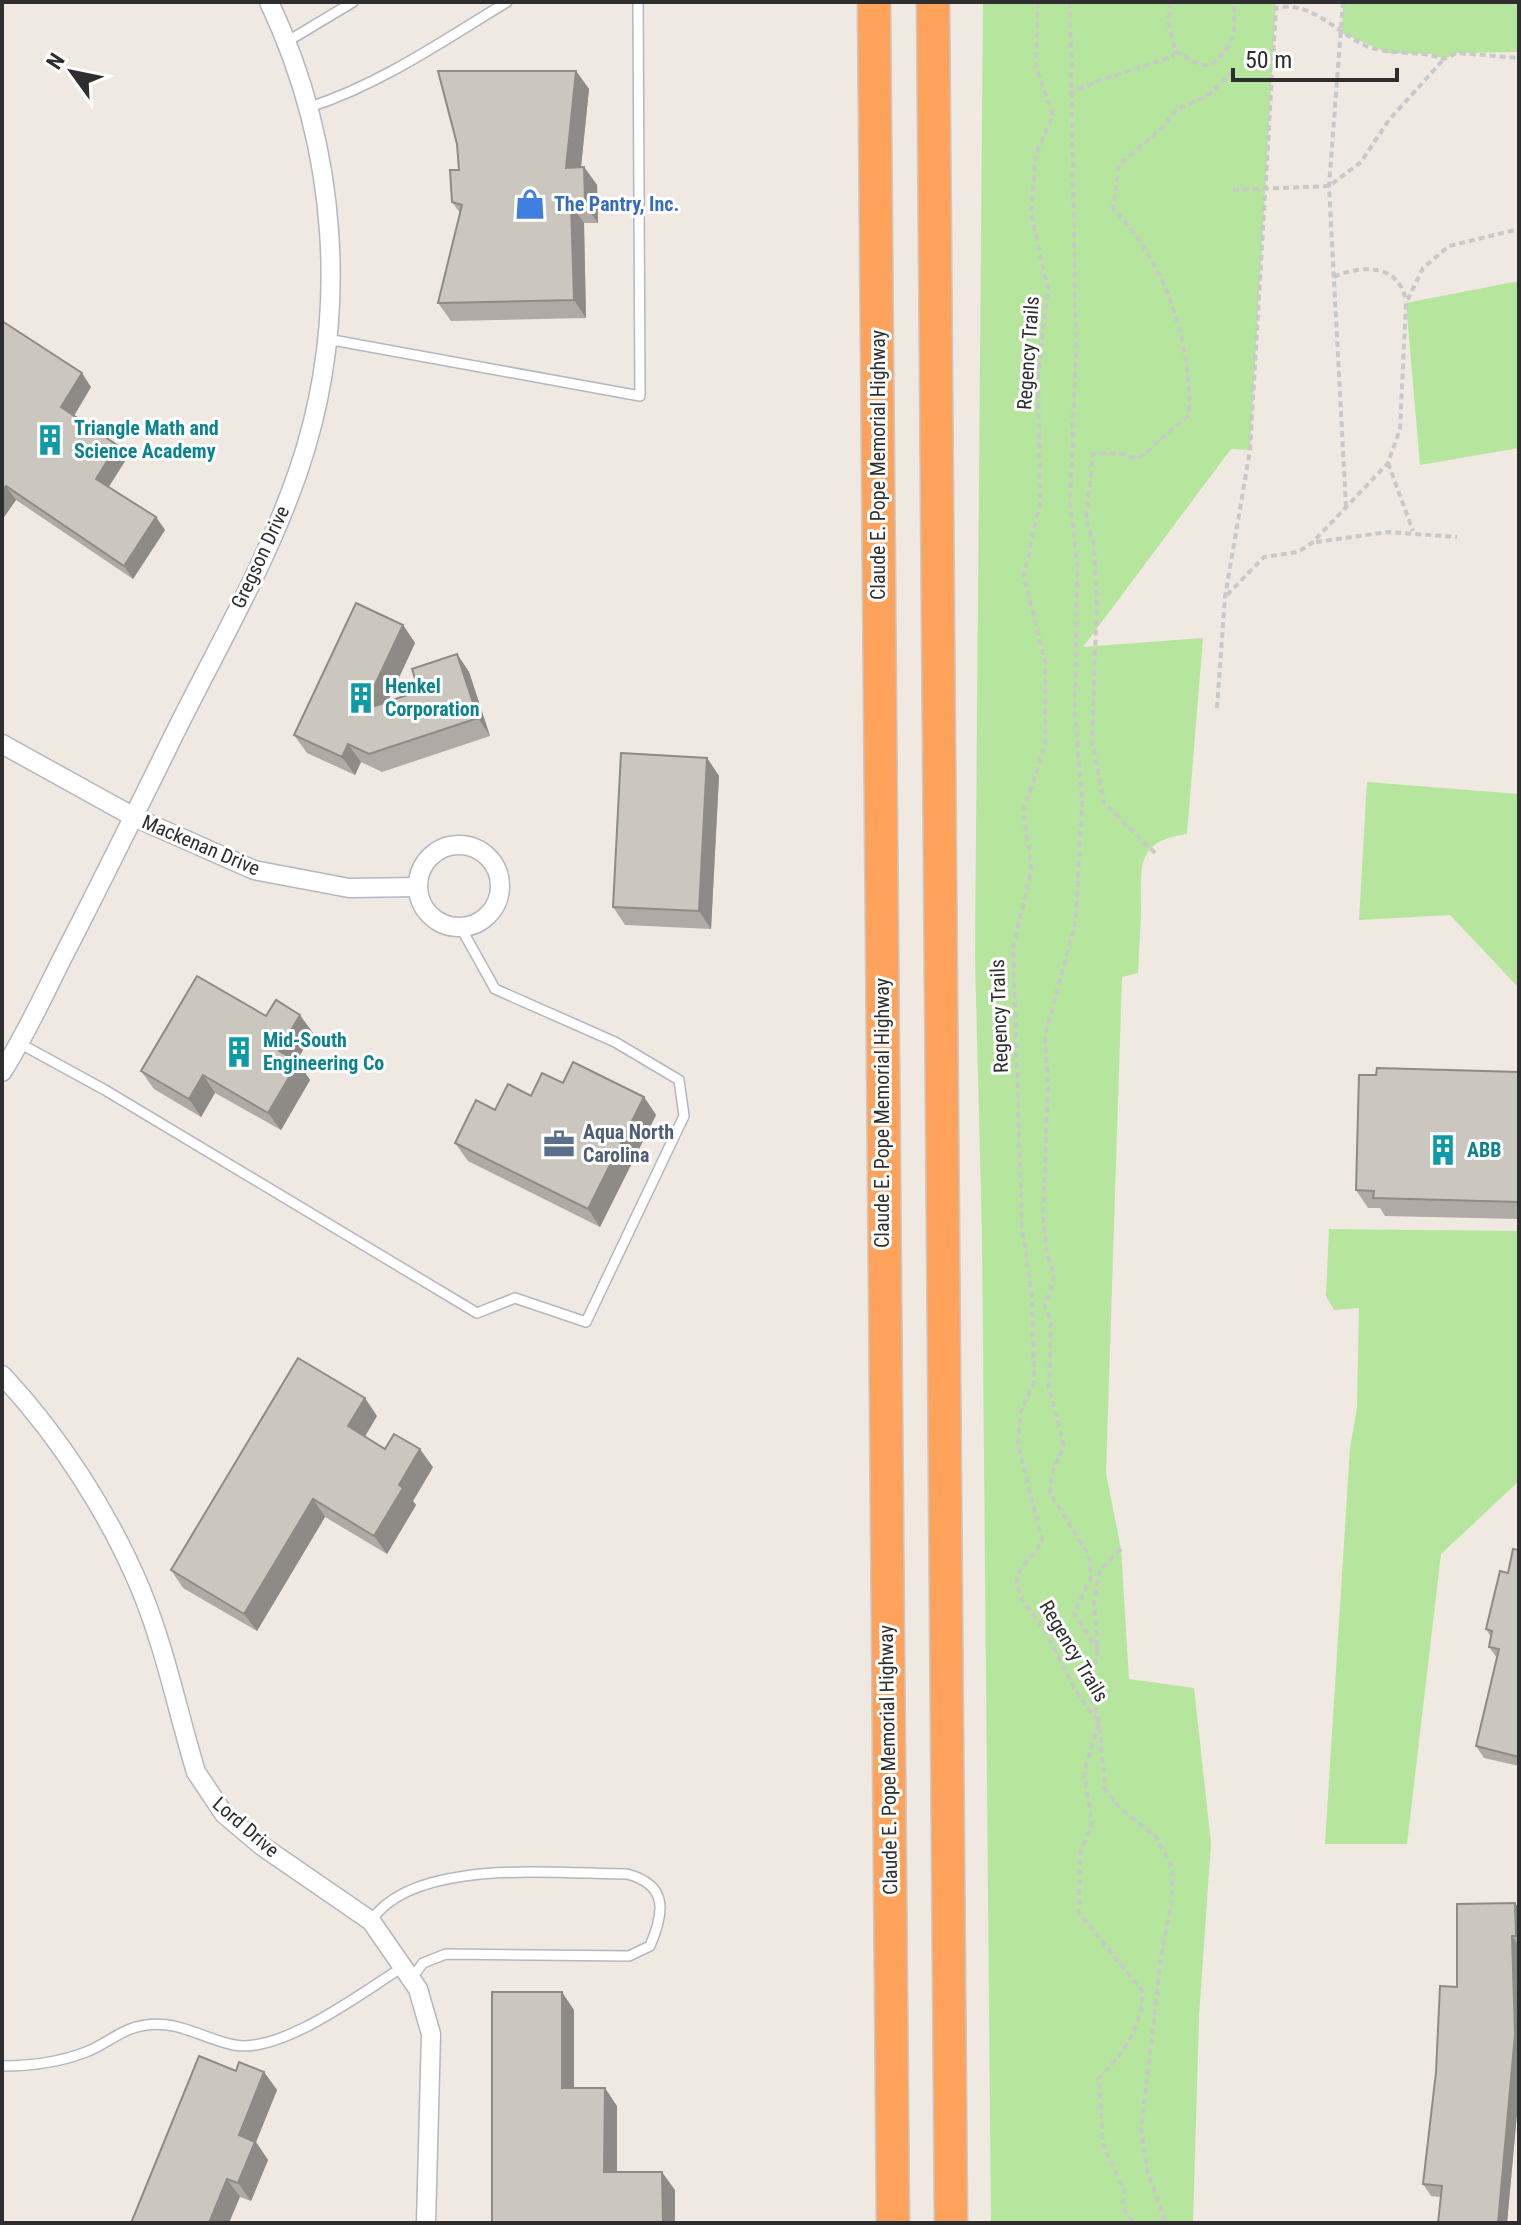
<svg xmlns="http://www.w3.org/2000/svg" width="1521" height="2225" viewBox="0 0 1521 2225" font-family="'Roboto Condensed',sans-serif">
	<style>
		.green { fill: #b6e59e }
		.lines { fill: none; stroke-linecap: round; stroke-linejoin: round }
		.lane-casing { stroke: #b4b7c1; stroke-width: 12 }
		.street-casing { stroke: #b4b7c1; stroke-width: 21 }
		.highway-casing { stroke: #c9c9c9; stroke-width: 35 }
		.path { stroke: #c9c9c9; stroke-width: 4; stroke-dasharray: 6 4; stroke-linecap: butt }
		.lane { stroke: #fff; stroke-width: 9 }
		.street { stroke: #fff; stroke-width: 18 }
		.highway { stroke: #ffa35c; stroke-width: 32 }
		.wall { fill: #afaba4 }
		.shaded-wall { fill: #8e8b86 }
		.building { fill: #cbc7bf; stroke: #8e8b86; stroke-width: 2 }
		.labels { text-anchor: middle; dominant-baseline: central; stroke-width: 6; stroke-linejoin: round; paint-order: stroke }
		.shop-label { font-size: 20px; font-weight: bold; fill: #366cbe; stroke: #fff; text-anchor: start }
		.street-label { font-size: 20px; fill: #2e2e2e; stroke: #fff }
		.culture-label { font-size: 20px; font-weight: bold; fill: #0d838f; stroke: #fff; text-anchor: start }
		.service-label { font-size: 20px; font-weight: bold; fill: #4e5e75; stroke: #fff; text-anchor: start }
	</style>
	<rect width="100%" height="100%" fill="#efe9e1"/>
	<g class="green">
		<path d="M983 2H1276L1250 450 1231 449 1083 647 1203 638 1187 834C1132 841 1142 871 1141 915 1140 934 1139 953 1138 973L1122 977 1106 1473 1121 1549 1129 1679 1194 1688 1211 1843 1199 2017 1193 2223H991L982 1235 975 957Z"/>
		<polygon points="1343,2 1519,2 1519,52 1457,53 1444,59 1431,54 1388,53 1342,33"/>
		<polygon points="1519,281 1519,448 1420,465 1406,303"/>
		<polygon points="1367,782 1519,794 1519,988 1450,915 1359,920"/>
		<polygon points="1329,1229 1519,1231 1519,1481 1441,1554 1407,1844 1325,1844 1350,1448 1357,1408 1359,1308 1334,1310 1326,1296"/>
	</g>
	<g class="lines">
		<defs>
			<g id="lane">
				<polyline points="288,41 353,2"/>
				<path d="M310 107C381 84 444 40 507 2"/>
				<polyline points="327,339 640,396 638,2"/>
				<polyline points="19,1043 105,1090 477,1313 515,1298 586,1322 684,1116 679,1080 615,1042 495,989 461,928"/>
				<path d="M371 1921C413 1857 558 1874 627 1874 669 1885 664 1913 650 1946L629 1956 446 1954 423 1963 411 1979"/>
				<path d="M2 2066C30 2066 60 2062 86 2052 107 2044 122 2028 146 2025 178 2020 204 2039 234 2045 282 2054 362 1992 403 1967"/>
			</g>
			<g id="street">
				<polyline points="2,744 134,817 254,870 349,888 417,887"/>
				<circle cx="459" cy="886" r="41"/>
				<path d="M2 1072C27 1033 46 990 67 949 101 883 134 816 167 749 211 658 265 568 298 472 351 318 338 148 269 2"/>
				<path d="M2 1375C59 1436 109 1513 141 1590 165 1648 178 1713 196 1772L224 1814 262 1846 371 1921 418 1989 431 2034 426 2223"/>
			</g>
			<g id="highway">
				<polyline points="874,2 893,2223"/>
				<polyline points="933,2 951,2223"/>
			</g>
		</defs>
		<use href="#lane" class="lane-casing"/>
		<use href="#street" class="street-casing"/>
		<use href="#highway" class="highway-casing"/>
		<g class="path">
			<path d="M1038 2 1036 67 1053 115 1036 154 1031 213 1048 289 1038 374 1040 502 1024 576 1045 662V746L1023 812 1032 868 1013 947 1022 1227 1032 1297 1034 1382 1021 1411 1018 1443 1042 1540C1037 1556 1016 1566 1017 1582 1017 1599 1036 1616 1044 1630 1062 1661 1074 1695 1099 1722L1084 1772 1092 1824 1080 1853 1079 1913 1143 1992C1141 2028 1124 2053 1099 2078L1103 2145 1124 2190 1123 2208 1134 2223"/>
			<polyline points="1070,2 1076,349 1070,503 1077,563 1075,715 1082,801 1076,920 1045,1037 1048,1086 1043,1216 1047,1255 1054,1274 1050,1294 1044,1303 1051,1322 1049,1387 1064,1446 1052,1474 1050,1493 1089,1555 1091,1577 1074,1613 1098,1650"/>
			<path d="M1170 2 1169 24 1175 51 1200 65H1211C1234 46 1237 31 1233 2"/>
			<polyline points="1343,2 1329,186 1346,507"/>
			<polyline points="1069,94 1097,81 1172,57 1175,51"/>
			<polyline points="1233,190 1329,186 1361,162 1389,120 1444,59"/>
			<path d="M1334 277C1363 264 1400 264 1406 302"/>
			<polyline points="1388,463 1413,531"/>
			<polyline points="1316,542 1388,532 1457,537"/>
			<polyline points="1227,595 1264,557 1298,552 1313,542 1388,463 1400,429 1406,303 1423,268 1449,246 1519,229"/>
			<path d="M1217 708 1225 597 1250 450 1276 8C1310 0 1335 31 1364 45 1391 57 1418 49 1444 59L1457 53 1519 58"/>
			<path d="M1155 853 1104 803 1092 742 1097 595 1094 545 1086 519 1093 454 1118 453 1138 459 1189 415C1192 340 1165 263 1113 208L1119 165 1162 128 1176 110 1207 96 1236 69"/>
			<polyline points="1121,1549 1100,1570 1094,1603 1098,1650 1089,1686 1099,1722 1105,1789 1120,1808 1156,1837 1172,1866 1172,1900 1162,1950 1141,2129 1148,2173 1166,2223"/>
		</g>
		<use href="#lane" class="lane"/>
		<use href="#street" class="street"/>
		<use href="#highway" class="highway"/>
	</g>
	<g class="wall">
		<polygon points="576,71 589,89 581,167 584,167 597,185 598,223 584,223 586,318 451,321 438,303 460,213 452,202 459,170"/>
		<polygon points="2,321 91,387 74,415 117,445 127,458 109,487 156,517 165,530 133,579 16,500 2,520"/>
		<polygon points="403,625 415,643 388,701 419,691 457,654 469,672 490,736 382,772 361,762 355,775 307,753 294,735"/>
		<polygon points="707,758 719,776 711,929 625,925 613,907"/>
		<polygon points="266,1016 313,1033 296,1061 310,1080 281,1130 215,1093 201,1117 154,1089 141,1071"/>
		<polygon points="1519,1072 1519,1219 1385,1216 1380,1208 1368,1208 1356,1190"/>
		<polygon points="563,1083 644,1097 656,1115 600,1227 468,1161 455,1143 495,1110"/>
		<polygon points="377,1416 365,1437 385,1449 433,1467 413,1501 416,1505 387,1554 325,1517 257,1631 183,1588 171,1570"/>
		<polygon points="1519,1550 1519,1766 1484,1758 1476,1746 1497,1658 1489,1647 1491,1637 1486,1629 1508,1573"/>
		<polygon points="1519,1908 1519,2092 1507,2223 1441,2197 1431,2196 1423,2184"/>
		<polygon points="236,2071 264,2072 277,2090 256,2142 268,2160 251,2201 240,2197 131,2223"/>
	</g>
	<g class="shaded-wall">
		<polygon points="576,71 589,89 579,186 566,168"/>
		<polygon points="584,167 597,185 598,223 585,205"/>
		<polygon points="571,205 584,223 586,318 574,300"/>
		<polygon points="82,373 91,387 71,421 61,407"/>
		<polygon points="117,445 127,458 105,492 96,479"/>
		<polygon points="6,486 16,500 2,520 2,493"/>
		<polygon points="156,517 165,530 133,579 124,566"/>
		<polygon points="403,625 415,643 376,727 363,710"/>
		<polygon points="457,654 469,672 490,736 478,718"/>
		<polygon points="348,744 361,762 355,775 342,757"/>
		<polygon points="707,758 719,776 711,929 699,911"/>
		<polygon points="300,1015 313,1033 292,1069 279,1051"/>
		<polygon points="298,1062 310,1080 281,1130 268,1113"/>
		<polygon points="203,1075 215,1093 201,1117 189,1099"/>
		<polygon points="644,1097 656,1115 600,1227 588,1209"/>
		<polygon points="365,1398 377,1416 360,1444 348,1426"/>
		<polygon points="420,1449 433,1467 413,1501 416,1505 387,1554 374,1536 399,1485"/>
		<polygon points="313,1499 325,1517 257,1631 244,1614"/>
		<polygon points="1515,1903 1519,1908 1519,1941 1516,1936"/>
		<polygon points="1512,1936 1519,1946 1519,2092 1507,2223 1498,2223"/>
		<polygon points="562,1992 574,2010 574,2106 562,2088"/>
		<polygon points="264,2072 277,2090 256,2142 268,2160 251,2201 238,2183 239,2135"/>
		<polygon points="605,2088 617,2106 617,2190 604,2172"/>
		<polygon points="662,2172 675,2190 675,2223 663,2223"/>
		<polygon points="227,2179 240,2197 229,2223 209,2223"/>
	</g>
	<g class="building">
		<polygon points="438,71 576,71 566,168 584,167 585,205 571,205 574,300 438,303 462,205 452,202 450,170 459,170 457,144"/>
		<polygon points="2,321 82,373 61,407 117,445 96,479 156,517 124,566 6,486 2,493"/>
		<polygon points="356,603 403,625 363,710 419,691 412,669 457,654 478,718 369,754 348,744 342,757 294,735"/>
		<polygon points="621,753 707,758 699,911 613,907"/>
		<polygon points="197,976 266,1016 276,1000 300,1015 279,1051 298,1062 268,1113 203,1075 189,1099 141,1071"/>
		<polygon points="573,1062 644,1097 588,1209 455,1143 476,1100 495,1110 508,1084 531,1096 542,1073 563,1083"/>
		<polygon points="1377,1068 1519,1072 1519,1202 1373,1198 1374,1191 1356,1190 1359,1075 1376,1075"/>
		<polygon points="298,1358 365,1398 348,1426 385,1449 394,1434 420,1449 399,1485 403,1488 374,1536 313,1499 244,1614 171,1570"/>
		<polygon points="1513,1549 1519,1550 1519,1757 1476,1746 1499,1649 1489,1647 1492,1631 1486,1629 1500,1571 1508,1573"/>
		<polygon points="1515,1903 1516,1936 1512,1936 1515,2034 1498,2223 1438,2223 1442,2186 1423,2184 1436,2072 1440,1986 1457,1987 1457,1904"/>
		<polygon points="492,1992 562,1992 562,2088 605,2088 604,2172 662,2172 663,2223 492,2223"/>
		<polygon points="199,2056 236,2071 239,2062 264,2072 239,2135 255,2142 238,2183 227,2179 209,2223 131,2223"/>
	</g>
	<defs>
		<symbol id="shop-bare" viewBox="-9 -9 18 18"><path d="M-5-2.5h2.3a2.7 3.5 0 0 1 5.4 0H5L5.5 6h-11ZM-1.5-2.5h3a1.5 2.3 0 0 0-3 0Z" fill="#3f7fe0" stroke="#fff" stroke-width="2.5" paint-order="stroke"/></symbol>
		<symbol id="building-bare" viewBox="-9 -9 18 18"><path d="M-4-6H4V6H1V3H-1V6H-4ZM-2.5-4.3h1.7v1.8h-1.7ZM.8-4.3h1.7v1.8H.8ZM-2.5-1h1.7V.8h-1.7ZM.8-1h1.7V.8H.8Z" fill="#0f9aa8" stroke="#fff" stroke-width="2.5" paint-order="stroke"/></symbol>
		<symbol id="office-bare" viewBox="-9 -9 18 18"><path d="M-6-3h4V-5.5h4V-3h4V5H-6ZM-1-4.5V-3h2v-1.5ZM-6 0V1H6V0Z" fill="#5c6f8a" stroke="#fff" stroke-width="2.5" paint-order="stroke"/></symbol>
	</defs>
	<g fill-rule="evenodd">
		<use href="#shop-bare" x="508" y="182" width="44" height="44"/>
		<use href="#building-bare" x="28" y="418" width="44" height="44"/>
		<use href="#building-bare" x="339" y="676" width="44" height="44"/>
		<use href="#building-bare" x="217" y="1030" width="44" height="44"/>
		<use href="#office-bare" x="537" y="1122" width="44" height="44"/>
		<use href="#building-bare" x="1421" y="1128" width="44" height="44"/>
	</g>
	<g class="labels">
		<g class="shop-label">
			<text x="554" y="204">The Pantry, Inc.</text>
		</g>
		<g class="street-label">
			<text transform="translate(1028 353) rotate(-86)">Regency Trails</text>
			<text transform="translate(878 465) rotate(-90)">Claude E. Pope Memorial Highway</text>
			<text transform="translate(260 557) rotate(-65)">Gregson Drive</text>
			<text transform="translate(201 845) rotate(23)">Mackenan Drive</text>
			<text transform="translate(999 1016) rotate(-92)">Regency Trails</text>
			<text transform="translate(882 1113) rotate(-90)">Claude E. Pope Memorial Highway</text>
			<text transform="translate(1074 1651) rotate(59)">Regency Trails</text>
			<text transform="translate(888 1760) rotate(-91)">Claude E. Pope Memorial Highway</text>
			<text transform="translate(246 1827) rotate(41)">Lord Drive</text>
		</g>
		<g class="culture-label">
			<text x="74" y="428">Triangle Math and<tspan x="74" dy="23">Science Academy</tspan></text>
			<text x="385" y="686">Henkel<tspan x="385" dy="23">Corporation</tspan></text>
			<text x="263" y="1040">Mid-South<tspan x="263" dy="23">Engineering Co</tspan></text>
			<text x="1467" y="1150">ABB</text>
		</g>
		<g class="service-label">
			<text x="583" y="1132">Aqua North<tspan x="583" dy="23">Carolina</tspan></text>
		</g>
	</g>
	<rect width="1521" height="2225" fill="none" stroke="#2e2e2e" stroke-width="8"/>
	<g transform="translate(72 72) rotate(303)" stroke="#ffffff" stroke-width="6" paint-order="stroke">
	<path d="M0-6L14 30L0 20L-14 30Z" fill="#2e2e2e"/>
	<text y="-12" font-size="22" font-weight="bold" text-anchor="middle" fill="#2e2e2e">N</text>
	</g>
	<path d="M1233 68v12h164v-12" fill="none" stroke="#2e2e2e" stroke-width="4"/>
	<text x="1245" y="68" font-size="24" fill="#2e2e2e" stroke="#ffffff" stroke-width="6" paint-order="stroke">50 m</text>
</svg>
